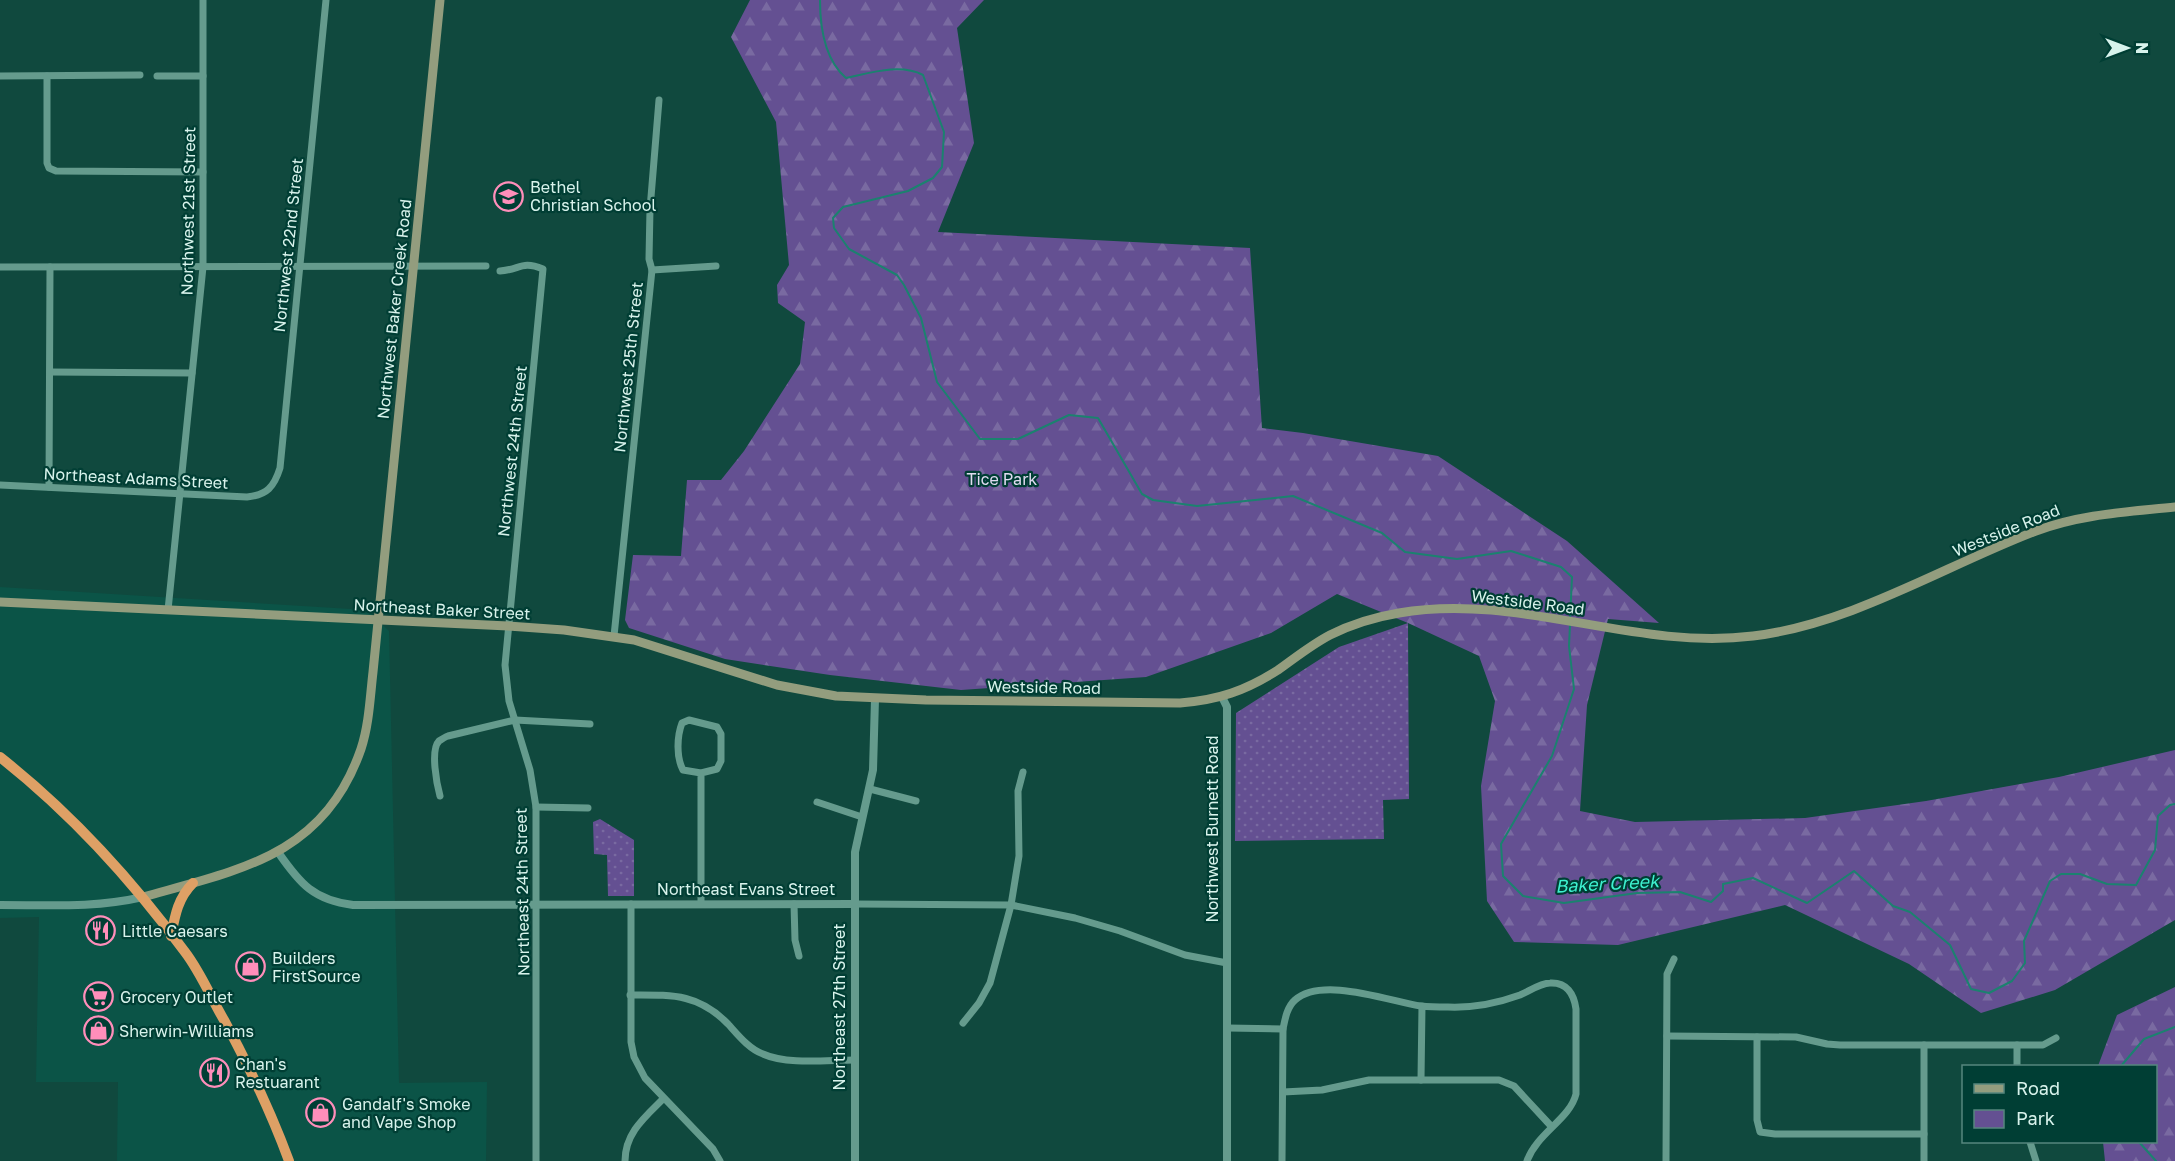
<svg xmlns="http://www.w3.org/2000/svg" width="2175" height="1161" viewBox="0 0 2175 1161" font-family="'Golos Text',sans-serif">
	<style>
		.built { fill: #0b5447 }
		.green { fill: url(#green-dots) }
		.forest { fill: url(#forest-firs) }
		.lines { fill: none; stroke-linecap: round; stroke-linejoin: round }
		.stream { stroke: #1b826f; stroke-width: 2 }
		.minor { stroke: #659b8d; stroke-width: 7 }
		.tertiary { stroke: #659b8d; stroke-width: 8 }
		.secondary { stroke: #939d7e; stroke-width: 9 }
		.trunk { stroke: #dea065; stroke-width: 10 }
		.labels { text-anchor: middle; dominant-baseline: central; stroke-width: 4.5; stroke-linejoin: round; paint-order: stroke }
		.poi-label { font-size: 16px; fill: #d8f3ec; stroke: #003e34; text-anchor: start }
		.street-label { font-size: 16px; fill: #d8f3ec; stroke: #003e34 }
		.park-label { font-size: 16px; fill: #e0dbf1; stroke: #003e34 }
		.water-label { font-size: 18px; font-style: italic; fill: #3df1cf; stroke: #003e34 }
	</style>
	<defs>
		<pattern id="green-dots" width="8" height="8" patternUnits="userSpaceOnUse" patternTransform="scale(1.5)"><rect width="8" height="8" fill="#645092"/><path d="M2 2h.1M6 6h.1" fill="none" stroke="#796aa1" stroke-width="1.8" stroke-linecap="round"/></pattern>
		<pattern id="forest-firs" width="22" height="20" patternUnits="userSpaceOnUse" patternTransform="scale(1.5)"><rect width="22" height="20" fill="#645092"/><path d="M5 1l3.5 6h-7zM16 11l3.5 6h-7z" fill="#796aa1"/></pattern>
	</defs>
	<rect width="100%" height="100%" fill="#10493e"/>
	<polygon class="built" points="0,587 367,610 389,631 399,1083 487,1082 486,1161 117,1161 118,1082 36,1082 39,917 0,918"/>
	<g class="green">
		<polygon points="1408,623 1409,799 1383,800 1384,839 1235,841 1236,713 1339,647"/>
		<polygon points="600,819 634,840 634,896 608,896 607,855 594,854 593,822"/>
	</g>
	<g class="forest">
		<polygon points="750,0 984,0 957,28 974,143 938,232 1250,248 1262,428 1303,433 1438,456 1567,541 1659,623 1608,619 1587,705 1580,811 1635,822 1805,818 1926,801 2059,777 2175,750 2175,920 2055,990 1981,1013 1909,964 1785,905 1618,945 1514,942 1487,901 1481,786 1495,701 1479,656 1408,623 1337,594 1271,633 1146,677 961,690 830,675 725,659 629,628 625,620 633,555 681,556 687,480 721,480 744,451 800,364 805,322 778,303 777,285 789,265 776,122 731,37"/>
		<polygon points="2175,987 2175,1161 2105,1161 2103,1142 2156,1142 2156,1066 2098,1066 2117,1015"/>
	</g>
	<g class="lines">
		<g class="stream">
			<path d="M820 0C820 27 825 60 846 78 870 73 900 63 923 75L944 132 942 167 933 178 908 191 843 207 833 218 834 228 849 249 897 275 904 285 921 318 937 382 980 439H1018L1069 415 1098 418 1142 494 1153 500 1197 506 1293 496 1382 533 1405 552 1457 559 1511 551 1561 567 1572 577 1570 619"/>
			<polyline points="1570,625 1569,646 1574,689 1552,756 1501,844 1503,876 1523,896 1564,903 1637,893 1680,892 1711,902 1723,891 1723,884 1753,878 1807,903 1854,871 1893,906 1910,912 1950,945 1971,989 1989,993 2012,981 2025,963 2024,941 2050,881 2061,874 2080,874 2107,884 2136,885 2155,850 2158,816 2170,805 2175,804"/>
			<polyline points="2121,1066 2144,1039 2175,1027"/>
			<polyline points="2139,1142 2156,1161"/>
		</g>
		<g class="minor">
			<polyline points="0,76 140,75"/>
			<polyline points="47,76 47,163 49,168 56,171 203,172"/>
			<polyline points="157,76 203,76"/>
			<polyline points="0,267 486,266"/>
			<polyline points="652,270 716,266"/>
			<path d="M500 271C520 270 521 260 543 269L505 665 509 701 530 770 536 807V1161"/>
			<polyline points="50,372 192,373"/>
			<path d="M0 485 247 497C267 495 274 487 280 468L326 0"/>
			<polyline points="49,487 50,267"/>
			<polyline points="168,610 203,267 203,0"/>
			<polyline points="614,636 652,270 649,259 650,209 659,100"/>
			<polyline points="870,789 916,801"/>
			<path d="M440 796C437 785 430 750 439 741 442 739 445 737 448 736L515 720 590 724"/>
			<polyline points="817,802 862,817"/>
			<polyline points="536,807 588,808"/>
			<polyline points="631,904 631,1042 634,1057 645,1078 713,1149 720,1161"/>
			<path d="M701 904V773L717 769 721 761V734L717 727 689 720 682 723C677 736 676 757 683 770L701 773"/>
			<polyline points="794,904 795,940 799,956"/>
			<polyline points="854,904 1011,905 1075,918 1120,931 1185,955 1227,963"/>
			<path d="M630 995C671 995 698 993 728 1024 738 1035 749 1049 763 1054 787 1065 827 1060 854 1060"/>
			<polyline points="963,1023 979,1003 990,983 1011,905 1019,856 1018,791 1023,772"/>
			<polyline points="1228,1028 1283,1029"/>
			<polyline points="1667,1036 1796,1037 1827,1044 1840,1045 2043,1045 2056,1038"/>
			<polyline points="1757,1037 1757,1120 1760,1132 1775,1134 1924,1134"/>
			<polyline points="2017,1045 2017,1066"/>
			<polyline points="1421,1080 1422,1006"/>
			<polyline points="1283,1092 1322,1090 1369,1080 1499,1080 1514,1086 1551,1126"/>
			<polyline points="2030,1142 2036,1161"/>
			<path d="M625 1161C625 1133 645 1117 663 1099"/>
			<path d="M1282 1161 1283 1029C1285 1019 1287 1007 1295 1000 1322 976 1389 1001 1421 1006 1430 1007 1439 1007 1448 1007 1473 1008 1498 1003 1520 995 1529 991 1541 983 1550 983 1567 982 1574 994 1576 1009V1094C1570 1119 1537 1133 1527 1161"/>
			<polyline points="1666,1161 1667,974 1674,959"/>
			<polyline points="1924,1161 1924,1045"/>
		</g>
		<g class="tertiary">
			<polyline points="1222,697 1227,707 1227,1161"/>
			<path d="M278 852C300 884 314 900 353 905L854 904"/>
			<path d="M0 905C50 905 95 908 143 897"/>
			<polyline points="855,1161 855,852 873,770 875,699"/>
		</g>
		<g class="secondary">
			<path d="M0 602 508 626 564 630 634 640 777 685 836 696 926 700 1180 703C1218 700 1245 691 1278 670 1295 658 1311 645 1330 635 1352 624 1375 617 1399 613 1518 592 1634 651 1753 636 1852 624 1944 566 2036 531 2081 514 2128 512 2175 507"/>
			<path d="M143 897C239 870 324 856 361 749 369 725 370 698 373 672L440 0"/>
		</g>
		<g class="trunk">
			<path d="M0 757C71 813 132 880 185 952 201 973 211 998 224 1020 249 1066 271 1112 289 1161"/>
			<path d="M171 936C175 915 178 898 193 883"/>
		</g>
	</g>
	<defs>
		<symbol id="school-ring" viewBox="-11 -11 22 22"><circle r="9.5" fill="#003e34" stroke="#ff8eba" stroke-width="1.5"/><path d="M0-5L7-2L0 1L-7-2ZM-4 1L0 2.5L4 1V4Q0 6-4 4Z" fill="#ff8eba"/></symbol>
		<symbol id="restaurant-ring" viewBox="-11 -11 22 22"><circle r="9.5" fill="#003e34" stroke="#ff8eba" stroke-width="1.5"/><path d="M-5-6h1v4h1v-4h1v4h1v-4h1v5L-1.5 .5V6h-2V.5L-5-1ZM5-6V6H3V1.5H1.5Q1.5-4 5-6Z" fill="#ff8eba"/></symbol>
		<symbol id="shop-ring" viewBox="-11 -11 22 22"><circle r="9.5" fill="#003e34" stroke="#ff8eba" stroke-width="1.5"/><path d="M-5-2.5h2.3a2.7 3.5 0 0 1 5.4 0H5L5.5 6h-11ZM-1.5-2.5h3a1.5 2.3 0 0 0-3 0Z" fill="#ff8eba"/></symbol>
		<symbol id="supermarket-ring" viewBox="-11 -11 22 22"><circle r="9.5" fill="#003e34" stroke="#ff8eba" stroke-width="1.5"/><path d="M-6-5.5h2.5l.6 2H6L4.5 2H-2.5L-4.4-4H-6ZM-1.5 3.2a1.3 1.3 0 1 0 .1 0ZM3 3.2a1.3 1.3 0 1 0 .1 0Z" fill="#ff8eba"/></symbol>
	</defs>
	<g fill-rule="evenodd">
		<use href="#school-ring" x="492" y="180" width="33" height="33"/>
		<use href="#restaurant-ring" x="84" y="914" width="33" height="33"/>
		<use href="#shop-ring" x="234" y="950" width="33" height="33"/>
		<use href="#supermarket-ring" x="82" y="980" width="33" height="33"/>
		<use href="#shop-ring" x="82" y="1014" width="33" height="33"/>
		<use href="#restaurant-ring" x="198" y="1056" width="33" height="33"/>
		<use href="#shop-ring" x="304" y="1096" width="33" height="33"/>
	</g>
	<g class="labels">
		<g class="poi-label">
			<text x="530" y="187">Bethel<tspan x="530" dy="18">Christian School</tspan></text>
			<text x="122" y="931">Little Caesars</text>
			<text x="272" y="958">Builders<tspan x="272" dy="18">FirstSource</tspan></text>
			<text x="120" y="997">Grocery Outlet</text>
			<text x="119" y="1031">Sherwin-Williams</text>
			<text x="235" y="1064">Chan's<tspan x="235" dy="18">Restuarant</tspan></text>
			<text x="342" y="1104">Gandalf's Smoke<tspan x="342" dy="18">and Vape Shop</tspan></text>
		</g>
		<g class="street-label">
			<text transform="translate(188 211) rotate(-89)">Northwest 21st Street</text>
			<text transform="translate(288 245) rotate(-84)">Northwest 22nd Street</text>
			<text transform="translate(394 309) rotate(-84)">Northwest Baker Creek Road</text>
			<text transform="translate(628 367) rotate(-84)">Northwest 25th Street</text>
			<text transform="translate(512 451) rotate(-84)">Northwest 24th Street</text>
			<text transform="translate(136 478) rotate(3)">Northeast Adams Street</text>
			<text transform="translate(2006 530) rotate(-22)">Westside Road</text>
			<text transform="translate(1528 602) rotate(7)">Westside Road</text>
			<text transform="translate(442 609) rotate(3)">Northeast Baker Street</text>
			<text transform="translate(1044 687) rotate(1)">Westside Road</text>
			<text transform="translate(1212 829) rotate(-90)">Northwest Burnett Road</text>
			<text x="746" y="889">Northeast Evans Street</text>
			<text transform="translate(522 892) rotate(-91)">Northeast 24th Street</text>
			<text transform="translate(839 1007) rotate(-90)">Northeast 27th Street</text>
		</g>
		<g class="park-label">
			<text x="1002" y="479">Tice Park</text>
		</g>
		<g class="water-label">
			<text transform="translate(1607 883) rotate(-3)">Baker Creek</text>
		</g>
	</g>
	<rect x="1962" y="1065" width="195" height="78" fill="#003e34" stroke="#56867e" stroke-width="1.5"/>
	<rect x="1974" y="1084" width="30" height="9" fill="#939d7e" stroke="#56867e" stroke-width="1.5"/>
	<text x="2016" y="1095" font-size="18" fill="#d8f3ec">Road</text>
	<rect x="1974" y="1110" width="30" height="18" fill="#645092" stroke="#56867e" stroke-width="1.5"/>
	<text x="2016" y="1125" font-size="18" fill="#d8f3ec">Park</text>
	<g transform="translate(2127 48) rotate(90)" stroke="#003e34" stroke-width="4.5" paint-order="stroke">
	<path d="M0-4.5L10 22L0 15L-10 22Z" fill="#d8f3ec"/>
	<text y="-9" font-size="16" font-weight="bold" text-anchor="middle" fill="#d8f3ec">N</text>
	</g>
</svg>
